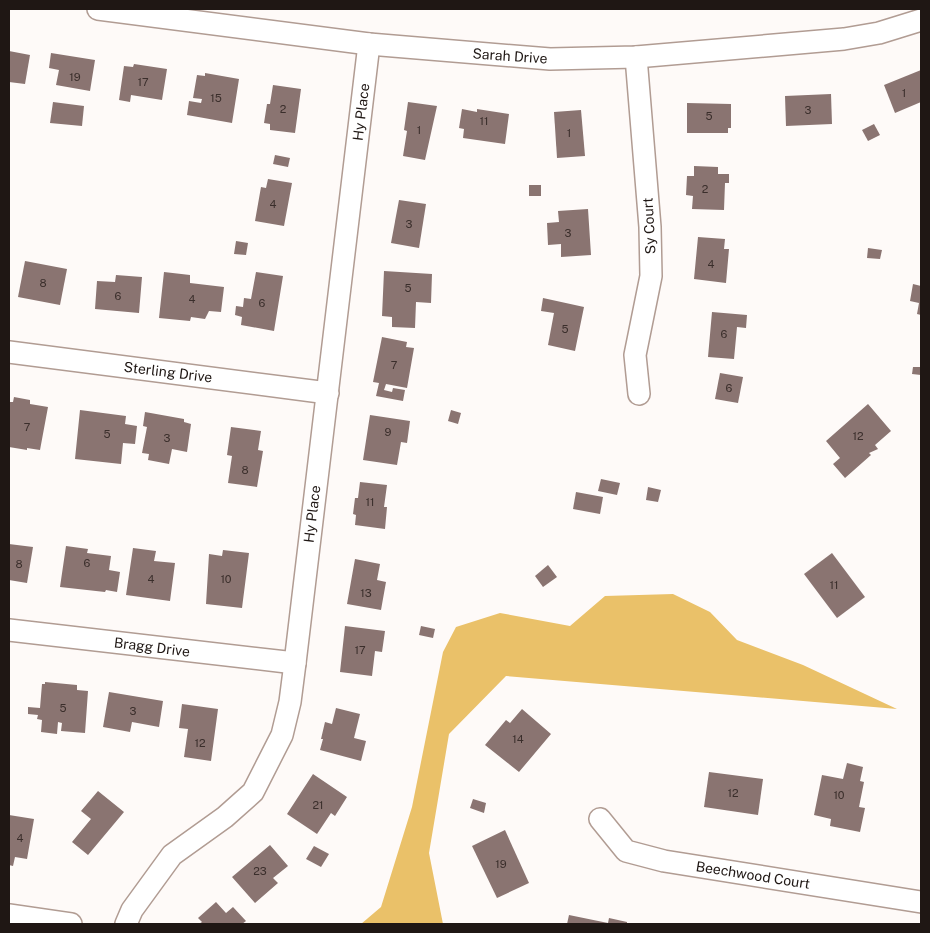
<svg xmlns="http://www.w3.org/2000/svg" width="930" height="933" viewBox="0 0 930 933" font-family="'Public Sans',sans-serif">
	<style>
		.forest { fill: #eac169 }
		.building { fill: #8a7471 }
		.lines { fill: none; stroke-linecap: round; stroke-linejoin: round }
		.minor-casing { stroke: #b19c93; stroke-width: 24 }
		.minor { stroke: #fff; stroke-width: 21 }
		.labels { text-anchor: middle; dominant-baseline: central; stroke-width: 4; stroke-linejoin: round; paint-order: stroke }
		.number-label { font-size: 11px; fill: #3a2e2b }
		.street-label { font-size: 14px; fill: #1f1714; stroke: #fff }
	</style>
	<rect width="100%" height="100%" fill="#fefaf8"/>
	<polygon class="forest" points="673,594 710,612 737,640 803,665 897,709 506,676 449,734 429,853 443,924 361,924 381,907 412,807 443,652 456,627 500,613 570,626 605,596"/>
	<g class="building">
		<polygon points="9,51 30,55 25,84 9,82"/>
		<polygon points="51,53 95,60 90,91 56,85 59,70 49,68"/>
		<polygon points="134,64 167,69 162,100 131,95 130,102 119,100 124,66 133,67"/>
		<polygon points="921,70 921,102 895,113 884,85"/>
		<polygon points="205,73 239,79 232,123 187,115 189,101 201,103 202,99 193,98 197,75 205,76"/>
		<polygon points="273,85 301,89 295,133 270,130 270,124 264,123 267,104 270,104"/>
		<polygon points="831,94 832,124 786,126 785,96"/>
		<polygon points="53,102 84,106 82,126 50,123"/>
		<polygon points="408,102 437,106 425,160 403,156 407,131 404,130"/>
		<polygon points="687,103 731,104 731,128 728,128 728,133 687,133"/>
		<polygon points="462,109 477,112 477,109 509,114 505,144 463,138 464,129 459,128"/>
		<polygon points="581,110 585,156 557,158 554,112"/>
		<polygon points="874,124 880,135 868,141 862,130"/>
		<polygon points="275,155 290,158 288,167 273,164"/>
		<polygon points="694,166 718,167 718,174 729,174 729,183 725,183 724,210 692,209 693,196 686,195 687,176 694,176"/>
		<polygon points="268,179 292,183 284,226 255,221 261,187 266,188"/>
		<rect x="529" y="185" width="12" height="11"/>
		<polygon points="399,200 426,204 419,248 391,243"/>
		<polygon points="588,209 591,255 561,257 561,244 548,245 547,223 559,222 558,211"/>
		<polygon points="698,237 725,239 724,249 729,249 726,283 694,279"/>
		<polygon points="236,241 248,243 246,255 234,254"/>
		<polygon points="868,248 882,250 880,259 867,258"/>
		<polygon points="25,261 67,269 60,305 18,297"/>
		<polygon points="384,271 432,274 431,303 416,302 415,328 392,327 392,317 382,316"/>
		<polygon points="164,272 190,275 190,283 224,287 221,312 209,311 205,319 191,317 190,321 159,318"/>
		<polygon points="256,272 283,276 274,331 241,325 242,317 235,315 236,306 243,307 244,298 251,299"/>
		<polygon points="116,275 142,277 139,313 95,309 97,281 115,282"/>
		<polygon points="913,284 921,286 921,315 917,314 919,303 910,301"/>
		<polygon points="543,298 584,307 575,351 548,345 554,313 541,311"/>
		<polygon points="712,312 747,315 746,328 737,327 734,359 708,357"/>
		<polygon points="382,337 407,342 406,347 414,348 407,388 386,384 384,390 392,392 393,388 405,390 403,401 376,396 379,383 373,382"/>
		<polygon points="913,367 921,367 921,375 912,374"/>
		<polygon points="720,373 743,377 738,403 715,399"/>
		<polygon points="14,397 30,400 30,404 48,407 40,450 27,448 27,450 9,447 9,402 13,402"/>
		<polygon points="868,404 891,431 875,445 878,449 869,453 871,455 845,478 833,464 840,458 826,441"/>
		<polygon points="80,410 126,416 125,424 137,426 135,444 123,443 121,464 75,459"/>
		<polygon points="451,410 461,413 458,424 448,421"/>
		<polygon points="145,412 184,419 184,422 191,424 187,452 172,449 169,464 148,460 149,454 142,453 147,427 143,426"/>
		<polygon points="370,415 410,421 407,443 401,442 397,465 363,460"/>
		<polygon points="231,427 261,431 258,450 263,451 257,487 228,483 232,456 227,455"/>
		<polygon points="601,479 620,483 617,495 598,491"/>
		<polygon points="360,482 387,485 384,507 387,507 385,529 355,525 356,515 353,514 355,498 358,498"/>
		<polygon points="648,487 661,490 658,502 646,500"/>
		<polygon points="576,492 603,497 600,514 573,509"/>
		<polygon points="9,544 33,547 27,583 9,580"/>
		<polygon points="66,546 88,549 87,553 111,556 109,570 120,572 117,592 106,590 105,592 60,587"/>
		<polygon points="133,548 156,551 154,561 175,563 170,601 126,595"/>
		<polygon points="223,550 249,553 242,608 206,604 209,554 222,556"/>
		<polygon points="832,553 865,597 837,618 804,574"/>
		<polygon points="355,559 380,564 377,580 386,582 381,610 347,604"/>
		<polygon points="548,565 557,577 543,587 535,576"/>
		<polygon points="345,626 385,631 382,652 375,651 372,676 340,672"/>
		<polygon points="421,626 435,629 433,638 419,635"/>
		<polygon points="45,682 77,685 77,690 88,691 85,733 61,731 62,723 58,722 57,734 41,732 42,720 37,719 38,715 28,714 28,707 40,708 42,684 45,684"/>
		<polygon points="109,692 163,701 159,727 132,722 130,732 103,727"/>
		<polygon points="182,704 218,709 211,761 184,757 188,729 179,728"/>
		<polygon points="336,708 360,714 354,738 366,741 361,761 320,750 323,739 321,739 325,722 332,724"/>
		<polygon points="522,709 551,734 519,772 485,745 506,720 510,723"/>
		<polygon points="847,763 863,767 860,781 864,782 859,807 865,808 860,832 830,826 831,819 814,815 822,775 843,779"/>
		<polygon points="709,772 763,779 758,815 704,807"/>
		<polygon points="313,774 347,797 335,816 331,813 317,834 287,814"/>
		<polygon points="98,791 124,812 88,855 72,842 91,819 81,811"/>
		<polygon points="473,799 486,803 484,813 470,808"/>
		<polygon points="9,815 34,819 27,859 15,857 13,866 9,865"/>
		<polygon points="505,830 529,883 497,898 472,846"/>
		<polygon points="270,845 288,866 273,878 278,883 255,903 232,877"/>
		<polygon points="314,846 329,854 321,867 306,859"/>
		<polygon points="216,902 226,913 233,907 246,921 242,924 199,924 202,922 198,918"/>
		<polygon points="569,915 608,923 609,918 627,922 627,924 567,924"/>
	</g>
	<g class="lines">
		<defs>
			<g id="minor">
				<polyline points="98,9 369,44 550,59 636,57 844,39 879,33 921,20"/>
				<polyline points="636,57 650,227 651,276 635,355 639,394"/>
				<polyline points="9,352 328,393"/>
				<polyline points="9,630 295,663"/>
				<polyline points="600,819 626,851 664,861 921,902"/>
				<polyline points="9,915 71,924"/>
				<polyline points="126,924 132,910 172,855 225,817 253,792 282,735 290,702 295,663 369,44"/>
			</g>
		</defs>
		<use href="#minor" class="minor-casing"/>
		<use href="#minor" class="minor"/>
	</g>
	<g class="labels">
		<g class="number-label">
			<text x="75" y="77">19</text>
			<text x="143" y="82">17</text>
			<text x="904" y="93">1</text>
			<text x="216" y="98">15</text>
			<text x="283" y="109">2</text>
			<text x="808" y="110">3</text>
			<text x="709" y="116">5</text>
			<text x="484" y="121">11</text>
			<text x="419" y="130">1</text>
			<text x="569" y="133">1</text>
			<text x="705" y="189">2</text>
			<text x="273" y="204">4</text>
			<text x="409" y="224">3</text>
			<text x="568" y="233">3</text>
			<text x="711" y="264">4</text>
			<text x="43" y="283">8</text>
			<text x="408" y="288">5</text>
			<text x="118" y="296">6</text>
			<text x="192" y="299">4</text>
			<text x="262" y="303">6</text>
			<text x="565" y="329">5</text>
			<text x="724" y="334">6</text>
			<text x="394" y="365">7</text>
			<text x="729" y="388">6</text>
			<text x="27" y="427">7</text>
			<text x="388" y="432">9</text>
			<text x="107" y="434">5</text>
			<text x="858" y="436">12</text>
			<text x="167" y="438">3</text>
			<text x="245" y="470">8</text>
			<text x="370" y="502">11</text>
			<text x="87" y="563">6</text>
			<text x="19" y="564">8</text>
			<text x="151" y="579">4</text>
			<text x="226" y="579">10</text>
			<text x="834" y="585">11</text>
			<text x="366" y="593">13</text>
			<text x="360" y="650">17</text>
			<text x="63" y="708">5</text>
			<text x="133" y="711">3</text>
			<text x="518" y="739">14</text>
			<text x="200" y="743">12</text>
			<text x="733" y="793">12</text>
			<text x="839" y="795">10</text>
			<text x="318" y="805">21</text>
			<text x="20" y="838">4</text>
			<text x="501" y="864">19</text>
			<text x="260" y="871">23</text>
		</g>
		<g class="street-label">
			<text transform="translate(510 56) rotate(4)">Sarah Drive</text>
			<text transform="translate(361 112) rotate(-83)">Hy Place</text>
			<text transform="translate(649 226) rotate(-93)">Sy Court</text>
			<text transform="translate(168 372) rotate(7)">Sterling Drive</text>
			<text transform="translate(312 514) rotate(-83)">Hy Place</text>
			<text transform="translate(152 647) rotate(7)">Bragg Drive</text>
			<text transform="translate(753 875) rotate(9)">Beechwood Court</text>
		</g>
	</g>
	<rect width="930" height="933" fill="none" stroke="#1f1714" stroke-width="20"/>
</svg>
